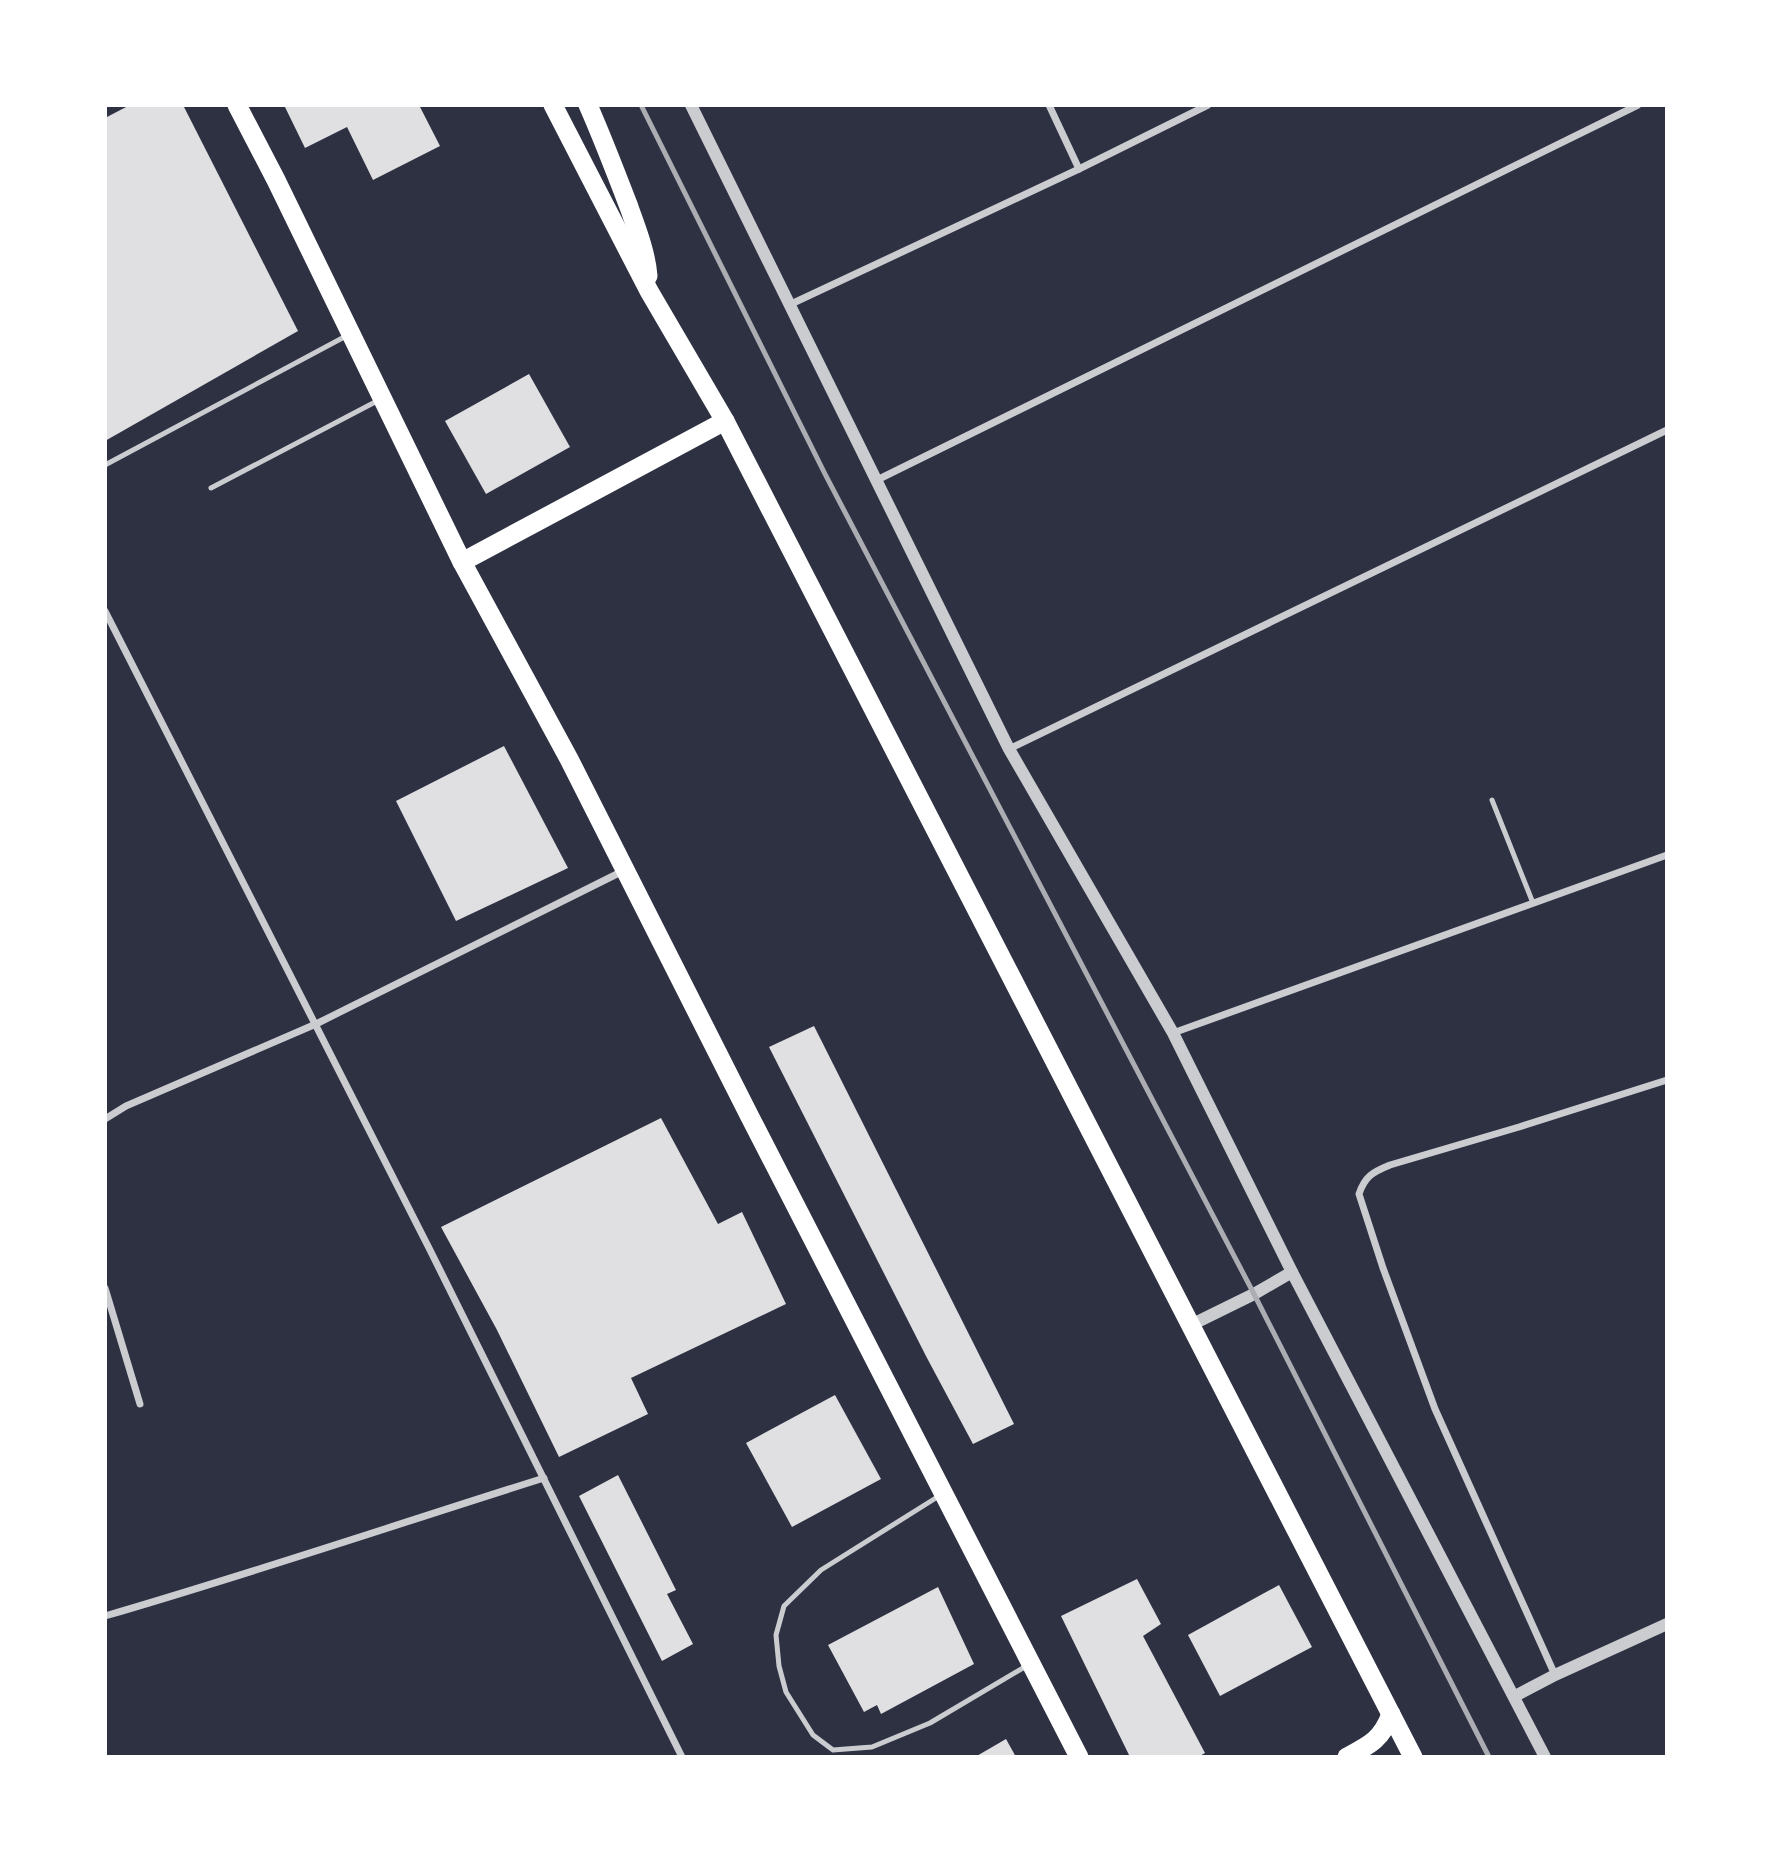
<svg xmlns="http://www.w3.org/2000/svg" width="1772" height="1862" viewBox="0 0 1772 1862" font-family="'Playfair Display',serif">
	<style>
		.building { fill: #e0e0e3 }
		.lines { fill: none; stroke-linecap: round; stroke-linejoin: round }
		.service { stroke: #caccd0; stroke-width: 5 }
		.minor { stroke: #caccd0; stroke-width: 7 }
		.tertiary { stroke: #caccd0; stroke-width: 12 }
		.trunk { stroke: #fff; stroke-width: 19 }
		.rail { stroke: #abadb3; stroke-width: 5 }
	</style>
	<rect width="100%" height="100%" fill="#2d3142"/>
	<g class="building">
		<polygon points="130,105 183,105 298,331 105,441 105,118"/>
		<polygon points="284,105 419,105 440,146 373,180 347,127 305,148"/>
		<polygon points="529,374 570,447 486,494 445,421"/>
		<polygon points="504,746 568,868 456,921 396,801"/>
		<polygon points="814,1026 1014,1424 973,1444 927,1358 769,1047"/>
		<polygon points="661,1118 718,1224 742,1212 786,1304 631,1378 648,1414 559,1457 497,1330 441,1227"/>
		<polygon points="835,1395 881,1479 792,1527 746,1443"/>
		<polygon points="618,1475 676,1590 667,1594 693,1644 662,1661 579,1496"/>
		<polygon points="1137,1579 1161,1624 1143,1636 1205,1753 1198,1757 1130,1757 1061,1616"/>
		<polygon points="1279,1585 1312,1647 1220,1696 1188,1635"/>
		<polygon points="938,1587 974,1664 881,1714 877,1705 864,1712 828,1645"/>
		<polygon points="1006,1739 1016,1757 975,1757"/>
	</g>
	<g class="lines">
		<g class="service">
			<polyline points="105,465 348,335"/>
			<polyline points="211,488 379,400"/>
			<polyline points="1492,800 1533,903"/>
			<polyline points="939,1496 821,1570 784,1606 776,1635 779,1666 786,1692 813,1735 833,1750 872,1747 930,1723 1028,1665"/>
		</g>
		<g class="minor">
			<polyline points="1049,105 1079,169"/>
			<polyline points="789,305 1079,169 1208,105"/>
			<polyline points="877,480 1638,105"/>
			<polyline points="105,611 430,1250 682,1757"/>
			<polyline points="1009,749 1667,430"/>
			<polyline points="1173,1033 1667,855"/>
			<polyline points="105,1119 126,1106 316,1024 625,870"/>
			<polyline points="105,1288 140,1404"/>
			<path d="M105 1616C253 1573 398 1524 544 1478"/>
			<path d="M1555 1675 1435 1409 1383 1268 1359 1194C1365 1176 1373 1172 1390 1165L1519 1127 1667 1080"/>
		</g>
		<g class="tertiary">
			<polyline points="691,105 1009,749 1173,1033 1292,1272 1545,1757"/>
			<polyline points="1191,1325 1254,1294 1292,1272"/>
			<polyline points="1515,1696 1555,1675 1667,1624"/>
		</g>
		<g class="trunk">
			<polyline points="237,105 276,180 462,562 569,759 750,1117 1079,1757"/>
			<polyline points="553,105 649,291 725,421 1413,1757"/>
			<path d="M588 105C603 139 616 173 629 207 637 230 646 252 648 276"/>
			<polyline points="462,562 725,421"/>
			<path d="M1347 1757C1370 1745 1382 1739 1391 1714"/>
		</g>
		<polyline class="rail" points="641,105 825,474 1254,1294 1489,1757"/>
	</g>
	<rect width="1772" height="1862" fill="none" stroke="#ffffff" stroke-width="214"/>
</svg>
